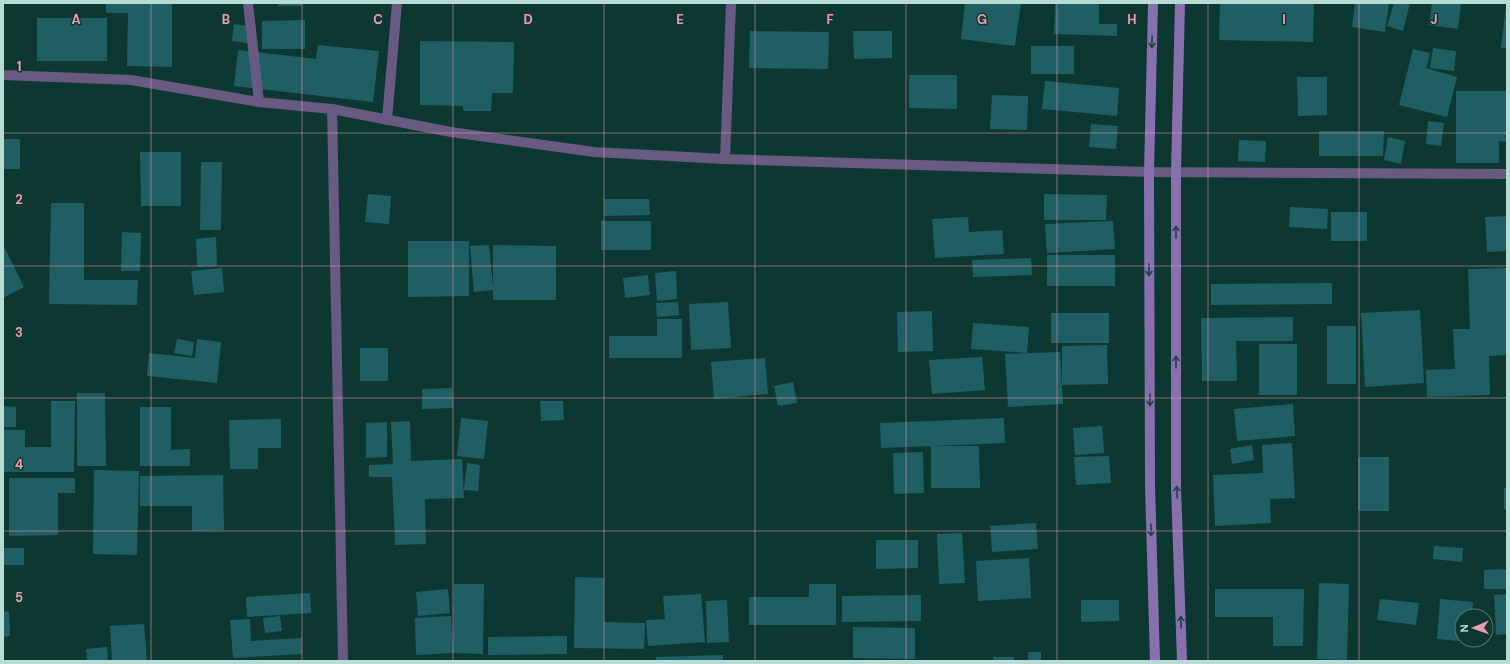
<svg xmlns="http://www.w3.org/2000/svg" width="1510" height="664" viewBox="0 0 1510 664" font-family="'DM Sans',sans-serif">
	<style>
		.building { fill: #1f5f63 }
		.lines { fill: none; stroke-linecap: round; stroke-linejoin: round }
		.street { stroke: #695a82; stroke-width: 10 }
		.secondary { stroke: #8870af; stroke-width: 10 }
		.oneway { stroke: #1f4044 }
		.grid { fill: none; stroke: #f19ab3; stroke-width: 1; stroke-opacity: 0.55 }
		.grid-label { font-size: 13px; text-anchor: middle; font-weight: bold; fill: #f19ab3; stroke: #0d3831; stroke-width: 3; stroke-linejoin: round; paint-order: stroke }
	</style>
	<rect width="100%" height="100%" fill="#0d3831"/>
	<g class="building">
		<polygon points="106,3 172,3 172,67 127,66 128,13 106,13"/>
		<polygon points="278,3 303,3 302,6 278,6"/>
		<polygon points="965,3 1021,3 1015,46 961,39"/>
		<polygon points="1055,3 1099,3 1099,24 1117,24 1117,36 1054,34"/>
		<polygon points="1220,3 1314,4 1313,42 1219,40"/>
		<polygon points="1355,3 1389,3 1385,32 1352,27"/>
		<polygon points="1394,3 1410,3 1403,31 1387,26"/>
		<polygon points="1432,3 1461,3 1458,29 1429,25"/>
		<polygon points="1506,5 1507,5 1507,48 1501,48"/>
		<rect x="37" y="18" width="70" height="43"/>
		<polygon points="305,20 305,49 262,49 262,21"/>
		<polygon points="234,24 255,27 252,44 232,41"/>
		<polygon points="750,31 829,32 828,69 749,68"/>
		<polygon points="853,31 892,31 892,58 854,59"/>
		<polygon points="420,41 514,42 513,93 492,93 491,111 463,111 463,106 420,105"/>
		<polygon points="318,45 379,51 373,102 234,86 238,50 316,59"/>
		<rect x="1031" y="46" width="43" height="28"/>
		<polygon points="1433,48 1456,51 1454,71 1430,68"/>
		<polygon points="1413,49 1430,53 1426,68 1457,77 1447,117 1399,105"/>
		<polygon points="909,75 957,75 957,109 909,108"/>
		<polygon points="1297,77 1327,77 1327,115 1298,116"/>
		<polygon points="1045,81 1119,88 1117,116 1042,109"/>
		<polygon points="1456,91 1507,91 1507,142 1499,141 1499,163 1456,163"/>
		<polygon points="992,95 1028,96 1027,130 990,129"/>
		<polygon points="1428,121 1444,123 1441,146 1426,144"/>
		<polygon points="1091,124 1118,126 1116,149 1089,147"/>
		<polygon points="1319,131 1384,131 1383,156 1319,156"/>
		<polygon points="1388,137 1405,141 1401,164 1384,160"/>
		<rect x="3" y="139" width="17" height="30"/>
		<polygon points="1239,140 1266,141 1265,162 1238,161"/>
		<polygon points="140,152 181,152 181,206 141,206"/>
		<polygon points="201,162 222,162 221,230 200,230"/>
		<polygon points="368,194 391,196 389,224 365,222"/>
		<polygon points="1044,194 1107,195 1106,220 1044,220"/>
		<polygon points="604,199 649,199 650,215 604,216"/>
		<polygon points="51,203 84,203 84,280 138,280 137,305 49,304"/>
		<polygon points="1290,207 1328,209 1327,229 1289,227"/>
		<rect x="1331" y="212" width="36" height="29"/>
		<polygon points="1507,216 1507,251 1487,252 1485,217"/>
		<polygon points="968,217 969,232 1002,230 1004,254 935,258 932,219"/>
		<rect x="601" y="221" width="50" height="29"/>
		<polygon points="1113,221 1115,249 1047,253 1045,224"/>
		<polygon points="122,232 141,233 140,271 121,271"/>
		<polygon points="216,237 217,266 197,267 196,239"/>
		<polygon points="408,241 469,241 469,296 408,297"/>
		<polygon points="3,245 24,287 3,298"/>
		<polygon points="489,245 493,288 493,245 556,246 556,300 493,300 493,290 474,292 470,246"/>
		<rect x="1047" y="255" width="68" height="31"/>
		<polygon points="1031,258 1032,275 973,277 972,260"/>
		<polygon points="222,268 224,292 194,295 191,271"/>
		<polygon points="1506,268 1507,355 1489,356 1490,395 1427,397 1426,370 1455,369 1453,329 1470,329 1468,269"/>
		<polygon points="676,271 677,299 657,301 655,273"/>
		<polygon points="648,275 650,295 625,298 623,278"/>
		<polygon points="1332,283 1332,304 1211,305 1211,284"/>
		<polygon points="678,302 679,315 657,317 656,303"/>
		<polygon points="728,302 731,348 691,350 689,304"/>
		<polygon points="1420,310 1424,383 1365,387 1361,313"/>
		<polygon points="932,311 933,351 898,352 897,312"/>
		<rect x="1051" y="313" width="58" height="30"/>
		<polygon points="1293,317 1293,341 1236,341 1237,381 1202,381 1201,318"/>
		<polygon points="657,319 682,319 682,358 609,358 609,336 657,336"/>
		<polygon points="973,323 1029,327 1027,353 971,349"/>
		<rect x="1327" y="326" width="29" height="58"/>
		<polygon points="177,339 194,342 192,356 174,353"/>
		<polygon points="197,339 221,342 217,383 147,376 149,353 195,358"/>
		<rect x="1259" y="344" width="38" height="51"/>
		<polygon points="1107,345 1108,384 1062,385 1062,346"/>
		<rect x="360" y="348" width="28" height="33"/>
		<polygon points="1060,352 1063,404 1008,407 1005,354"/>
		<polygon points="982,357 985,390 932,394 929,360"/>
		<polygon points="765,358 768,394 714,399 711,362"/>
		<polygon points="793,382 797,403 778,406 774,386"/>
		<polygon points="452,388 453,408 422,409 422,389"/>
		<polygon points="77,393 105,393 106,466 77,466"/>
		<polygon points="51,401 75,401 74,472 3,472 3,430 25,430 25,447 51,447"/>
		<polygon points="540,401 563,401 564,420 541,421"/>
		<polygon points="1293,404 1295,436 1237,441 1234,409"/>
		<polygon points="3,406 16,407 16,427 3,427"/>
		<polygon points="140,407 171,407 171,450 190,449 190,466 140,466"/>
		<polygon points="461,418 488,421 484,459 457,456"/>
		<polygon points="1004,418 1005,443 933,446 979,446 980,488 931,488 931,446 881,448 880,423"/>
		<polygon points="281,419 281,448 258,448 258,469 230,469 229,420"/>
		<polygon points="410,421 411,461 462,459 464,498 425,499 426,544 395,545 392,477 369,477 369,465 393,464 391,422"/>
		<polygon points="387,422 387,457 366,458 366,423"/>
		<polygon points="1102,426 1104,453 1075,455 1073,428"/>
		<polygon points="1292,443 1295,498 1270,499 1271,523 1215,526 1213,475 1263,473 1262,445"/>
		<polygon points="1252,445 1254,460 1232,464 1230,449"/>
		<polygon points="923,452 924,493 894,494 893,453"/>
		<polygon points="1109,456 1111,483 1076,485 1074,457"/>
		<rect x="1358" y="457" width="31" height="54"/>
		<polygon points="467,463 480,465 478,491 464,490"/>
		<polygon points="94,470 139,471 137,555 93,554"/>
		<polygon points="223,475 224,530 192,531 192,506 140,506 140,476"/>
		<polygon points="9,478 75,478 75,493 58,493 58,535 9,536"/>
		<rect x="1504" y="488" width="3" height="21"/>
		<polygon points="1036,523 1038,549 992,552 990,526"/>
		<polygon points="962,533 965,583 939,584 937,534"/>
		<polygon points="876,540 918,540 918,568 876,569"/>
		<polygon points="1434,546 1463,548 1462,562 1433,559"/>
		<rect x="3" y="548" width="21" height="17"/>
		<polygon points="1029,558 1031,598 978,601 976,561"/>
		<polygon points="1507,569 1507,589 1484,589 1484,570"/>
		<polygon points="575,577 604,578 604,622 645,623 644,649 574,648"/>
		<polygon points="1319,583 1349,584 1347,660 1317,659"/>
		<polygon points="454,584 484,584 483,654 453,653"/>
		<polygon points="809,584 836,584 836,625 749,625 749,597 809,597"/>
		<polygon points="448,589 450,613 418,616 416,592"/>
		<polygon points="1215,589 1304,589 1303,646 1273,646 1273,617 1215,617"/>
		<polygon points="310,593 311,613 247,617 246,597"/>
		<polygon points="701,594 705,642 648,646 646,620 665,619 663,596"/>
		<polygon points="1507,594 1507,634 1496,635 1494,595"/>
		<polygon points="921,595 921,621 842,622 842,596"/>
		<polygon points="1380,599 1419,603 1416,625 1377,620"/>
		<polygon points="1440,599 1473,602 1472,616 1462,616 1462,640 1470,640 1470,642 1437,639"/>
		<polygon points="727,600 729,642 707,643 706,601"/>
		<polygon points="1081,600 1119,600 1119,621 1081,622"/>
		<polygon points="9,611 10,636 3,637 3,612"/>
		<polygon points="280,616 282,631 265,633 263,618"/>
		<polygon points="451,616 453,653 416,655 415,618"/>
		<polygon points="250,619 251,641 302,638 302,654 233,658 230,620"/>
		<polygon points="144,624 147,661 112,661 110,626"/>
		<polygon points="853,627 915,628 915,659 853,658"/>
		<polygon points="567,636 567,654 488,655 488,637"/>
		<polygon points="107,647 108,661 87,661 86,649"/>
		<rect x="1028" y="652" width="13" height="9"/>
		<polygon points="723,655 723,661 656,661 656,657"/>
		<rect x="993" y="657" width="21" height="4"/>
	</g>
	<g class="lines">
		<g class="street">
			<polyline points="248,3 259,102"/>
			<polyline points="3,75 131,80 259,102 332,109 451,132 594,152 725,159 1149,172 1507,174"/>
			<polyline points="332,109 343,661"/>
			<polyline points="387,120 397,3"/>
			<polyline points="725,159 731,3"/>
		</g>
		<g class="secondary">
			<polyline points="1153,3 1149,172 1150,486 1155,661"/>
			<polyline points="1180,3 1176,172 1176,487 1182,661"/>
		</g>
	</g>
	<defs><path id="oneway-shaft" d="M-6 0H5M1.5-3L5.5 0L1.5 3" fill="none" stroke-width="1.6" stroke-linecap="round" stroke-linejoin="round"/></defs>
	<g class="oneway">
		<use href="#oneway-shaft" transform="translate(1152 42) rotate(91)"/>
		<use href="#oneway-shaft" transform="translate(1176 232) rotate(-90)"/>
		<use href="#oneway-shaft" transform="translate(1149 270) rotate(90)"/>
		<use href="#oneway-shaft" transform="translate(1176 362) rotate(-90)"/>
		<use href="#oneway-shaft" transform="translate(1150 400) rotate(90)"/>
		<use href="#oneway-shaft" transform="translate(1177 492) rotate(-92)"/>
		<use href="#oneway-shaft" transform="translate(1151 530) rotate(89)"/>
		<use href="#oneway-shaft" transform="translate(1181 622) rotate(-92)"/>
	</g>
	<path class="grid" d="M151 3V661M302 3V661M453 3V661M604 3V661M755 3V661M906 3V661M1057 3V661M1208 3V661M1359 3V661M3 133H1507M3 266H1507M3 398H1507M3 531H1507"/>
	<g class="grid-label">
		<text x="76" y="24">A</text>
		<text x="226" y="24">B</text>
		<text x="378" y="24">C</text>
		<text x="528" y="24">D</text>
		<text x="680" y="24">E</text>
		<text x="830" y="24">F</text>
		<text x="982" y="24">G</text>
		<text x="1132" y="24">H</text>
		<text x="1284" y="24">I</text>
		<text x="1434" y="24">J</text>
		<text x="19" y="71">1</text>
		<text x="19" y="204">2</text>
		<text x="19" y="337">3</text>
		<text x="19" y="469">4</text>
		<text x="19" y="602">5</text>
	</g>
	<rect width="1510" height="664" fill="none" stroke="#b6dbd3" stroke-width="8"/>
	<g transform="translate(1474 628) rotate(268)"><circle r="19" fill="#0d3831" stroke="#517972"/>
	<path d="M0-3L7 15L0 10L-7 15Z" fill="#f19ab3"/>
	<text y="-6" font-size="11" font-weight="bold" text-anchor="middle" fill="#b6dbd3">N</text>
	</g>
</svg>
